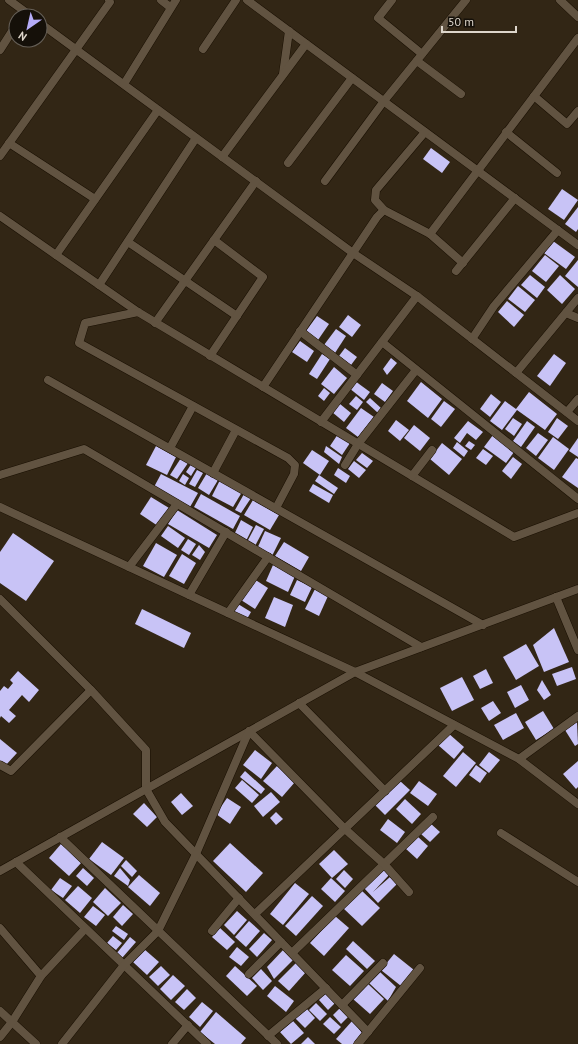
<svg xmlns="http://www.w3.org/2000/svg" width="578" height="1044" viewBox="0 0 578 1044" font-family="'PT Sans',sans-serif">
	<style>
		.building { fill: #c8c3f6 }
		.lines { fill: none; stroke-linecap: round; stroke-linejoin: round }
		.street-casing { stroke: #190f02; stroke-width: 9 }
		.street { stroke: #615341; stroke-width: 8 }
	</style>
	<rect width="100%" height="100%" fill="#322615"/>
	<g class="building">
		<polygon points="431,148 450,162 442,173 423,159"/>
		<polygon points="562,189 578,200 564,220 548,209"/>
		<polygon points="578,207 578,229 576,232 565,224"/>
		<polygon points="553,241 575,257 566,269 544,253"/>
		<polygon points="545,255 559,266 546,282 532,271"/>
		<polygon points="578,260 578,287 565,276"/>
		<polygon points="530,275 545,287 537,298 521,285"/>
		<polygon points="560,275 575,289 562,304 547,290"/>
		<polygon points="518,286 535,300 525,312 508,299"/>
		<polygon points="507,301 524,315 514,327 498,312"/>
		<polygon points="348,315 361,325 352,337 339,327"/>
		<polygon points="317,316 329,324 318,340 306,331"/>
		<polygon points="336,329 346,336 335,353 324,345"/>
		<polygon points="300,341 314,351 307,362 292,352"/>
		<polygon points="345,348 357,357 351,365 339,356"/>
		<polygon points="322,354 330,359 317,379 309,374"/>
		<polygon points="554,354 566,363 550,386 537,376"/>
		<polygon points="391,358 397,363 387,375 383,369"/>
		<polygon points="334,367 347,378 334,394 321,384"/>
		<polygon points="355,381 370,392 364,400 349,388"/>
		<polygon points="421,382 442,399 428,418 407,401"/>
		<polygon points="382,383 393,391 385,402 374,394"/>
		<polygon points="324,388 330,393 324,401 318,396"/>
		<polygon points="529,392 557,414 545,430 517,410 502,430 490,421 505,401 516,409"/>
		<polygon points="491,394 501,402 490,417 480,409"/>
		<polygon points="356,396 363,402 357,410 349,404"/>
		<polygon points="370,398 382,409 378,413 366,402"/>
		<polygon points="444,401 455,409 441,427 431,419"/>
		<polygon points="340,404 351,413 344,422 332,412"/>
		<polygon points="361,408 374,417 358,437 346,428"/>
		<polygon points="513,418 522,424 514,436 505,429"/>
		<polygon points="557,418 568,426 558,439 548,432"/>
		<polygon points="396,420 409,430 400,441 388,431"/>
		<polygon points="468,421 483,432 476,440 467,433 460,443 454,438"/>
		<polygon points="527,421 535,427 521,447 513,441"/>
		<polygon points="414,425 430,438 420,451 404,438"/>
		<polygon points="538,433 548,440 536,456 526,448"/>
		<polygon points="338,434 350,443 342,455 330,446"/>
		<polygon points="493,435 514,452 506,463 484,447"/>
		<polygon points="553,437 569,449 554,470 538,458"/>
		<polygon points="578,438 578,457 569,451"/>
		<polygon points="469,441 475,445 471,450 465,446"/>
		<polygon points="457,442 468,451 464,457 453,448"/>
		<polygon points="442,443 462,459 449,475 430,459"/>
		<polygon points="156,446 176,457 167,475 146,465"/>
		<polygon points="326,446 342,457 339,464 324,452"/>
		<polygon points="483,449 493,456 486,465 476,458"/>
		<polygon points="312,450 329,461 320,475 303,463"/>
		<polygon points="362,453 373,461 367,468 356,460"/>
		<polygon points="513,457 522,464 511,479 502,471"/>
		<polygon points="181,458 188,463 177,479 170,475"/>
		<polygon points="576,458 578,459 578,488 562,477"/>
		<polygon points="354,461 366,470 359,478 348,469"/>
		<polygon points="192,463 197,466 191,476 186,472"/>
		<polygon points="338,468 350,476 346,483 334,475"/>
		<polygon points="197,470 203,473 195,487 189,484"/>
		<polygon points="207,473 218,480 209,495 198,488"/>
		<polygon points="161,474 198,493 190,507 154,487"/>
		<polygon points="183,474 189,478 185,485 179,481"/>
		<polygon points="319,475 338,488 334,494 315,481"/>
		<polygon points="220,480 242,492 233,507 212,496"/>
		<polygon points="313,484 333,495 329,503 309,491"/>
		<polygon points="201,494 240,516 233,529 194,507"/>
		<polygon points="244,494 251,498 241,513 235,510"/>
		<polygon points="151,497 169,508 158,526 140,514"/>
		<polygon points="253,500 279,515 270,530 244,515"/>
		<polygon points="177,510 217,535 209,548 168,524"/>
		<polygon points="241,520 253,527 246,541 234,535"/>
		<polygon points="256,525 264,529 255,546 247,542"/>
		<polygon points="168,526 185,538 178,548 161,536"/>
		<polygon points="265,531 281,538 272,556 257,549"/>
		<polygon points="13,533 54,561 26,601 0,583 0,552"/>
		<polygon points="188,539 196,544 189,555 181,550"/>
		<polygon points="284,542 309,557 301,571 275,556"/>
		<polygon points="156,543 177,555 164,577 143,566"/>
		<polygon points="199,545 205,552 200,560 192,555"/>
		<polygon points="182,554 196,563 184,584 169,576"/>
		<polygon points="273,565 295,576 288,592 266,581"/>
		<polygon points="254,579 268,588 255,609 241,600"/>
		<polygon points="297,580 312,587 305,602 290,595"/>
		<polygon points="315,589 328,596 319,616 305,609"/>
		<polygon points="274,597 293,605 285,627 265,618"/>
		<polygon points="238,604 251,612 247,619 234,612"/>
		<polygon points="142,609 191,633 184,648 135,624"/>
		<polygon points="554,628 569,662 544,672 533,645"/>
		<polygon points="526,644 539,666 516,680 503,657"/>
		<polygon points="572,667 576,679 557,686 552,674"/>
		<polygon points="486,669 493,683 480,689 473,676"/>
		<polygon points="18,671 39,690 29,702 22,695 9,710 16,716 9,723 1,716 0,718 0,691 4,686 8,689 13,683 10,680"/>
		<polygon points="462,677 474,700 452,711 440,688"/>
		<polygon points="542,680 551,695 544,700 537,690"/>
		<polygon points="521,685 529,700 515,708 507,692"/>
		<polygon points="493,701 501,713 489,721 481,708"/>
		<polygon points="543,711 554,729 536,740 525,722"/>
		<polygon points="516,713 524,728 503,740 494,725"/>
		<polygon points="577,722 578,744 575,746 565,730"/>
		<polygon points="448,733 464,747 454,759 438,745"/>
		<polygon points="0,739 17,753 5,766 0,762"/>
		<polygon points="255,750 272,763 261,779 243,765"/>
		<polygon points="463,752 476,763 456,787 443,776"/>
		<polygon points="489,752 500,760 489,773 479,765"/>
		<polygon points="578,761 578,787 576,789 563,774"/>
		<polygon points="476,765 487,773 480,783 469,775"/>
		<polygon points="277,766 295,782 282,797 263,781"/>
		<polygon points="245,771 265,789 261,794 240,777"/>
		<polygon points="242,780 259,795 252,803 235,788"/>
		<polygon points="400,781 410,790 385,815 375,805"/>
		<polygon points="419,781 437,794 428,806 410,793"/>
		<polygon points="271,792 280,802 263,817 254,806"/>
		<polygon points="181,793 193,806 182,815 171,802"/>
		<polygon points="227,798 241,807 230,824 216,814"/>
		<polygon points="405,799 421,814 412,824 396,809"/>
		<polygon points="144,803 157,817 147,827 133,814"/>
		<polygon points="276,812 283,819 276,825 270,818"/>
		<polygon points="388,819 405,832 397,843 380,830"/>
		<polygon points="430,823 440,832 430,842 421,834"/>
		<polygon points="417,836 428,846 417,859 405,848"/>
		<polygon points="102,842 124,858 111,875 89,859"/>
		<polygon points="230,843 263,873 246,892 213,861"/>
		<polygon points="61,844 82,862 69,876 49,858"/>
		<polygon points="334,850 348,864 332,878 319,864"/>
		<polygon points="126,860 137,871 132,877 121,866"/>
		<polygon points="83,868 94,878 87,886 76,876"/>
		<polygon points="120,868 130,880 128,886 114,876"/>
		<polygon points="383,869 389,875 373,892 390,877 397,884 378,903 364,888"/>
		<polygon points="344,870 353,879 345,888 336,879"/>
		<polygon points="139,875 160,893 150,906 128,887"/>
		<polygon points="60,878 72,886 63,898 51,890"/>
		<polygon points="331,878 345,891 335,902 321,889"/>
		<polygon points="295,883 309,894 283,925 270,914"/>
		<polygon points="78,886 92,898 80,913 65,900"/>
		<polygon points="105,888 121,903 108,916 93,902"/>
		<polygon points="361,890 380,908 362,926 343,908"/>
		<polygon points="312,896 323,906 296,936 285,926"/>
		<polygon points="123,905 133,914 122,926 113,917"/>
		<polygon points="93,906 105,915 96,926 84,917"/>
		<polygon points="237,911 247,920 234,935 224,925"/>
		<polygon points="335,916 349,928 324,956 310,943"/>
		<polygon points="249,921 260,931 246,947 235,937"/>
		<polygon points="116,926 128,934 124,940 112,931"/>
		<polygon points="220,928 235,942 227,950 212,937"/>
		<polygon points="264,933 272,940 257,957 249,949"/>
		<polygon points="113,936 122,943 116,950 107,943"/>
		<polygon points="130,937 136,942 122,958 116,954"/>
		<polygon points="353,941 375,961 367,969 346,949"/>
		<polygon points="237,947 249,957 241,966 229,957"/>
		<polygon points="144,949 159,962 147,975 133,962"/>
		<polygon points="284,949 294,959 274,979 267,967"/>
		<polygon points="394,954 414,970 401,986 381,970"/>
		<polygon points="346,955 364,971 350,986 332,970"/>
		<polygon points="296,963 306,972 289,991 278,981"/>
		<polygon points="161,966 170,975 158,986 149,977"/>
		<polygon points="235,966 257,986 247,996 226,976"/>
		<polygon points="261,969 272,981 263,990 252,978"/>
		<polygon points="380,972 396,987 388,1001 369,983"/>
		<polygon points="173,975 185,986 171,1000 160,989"/>
		<polygon points="367,983 384,999 370,1014 353,999"/>
		<polygon points="275,986 294,1001 286,1012 267,996"/>
		<polygon points="187,989 196,998 184,1010 175,1002"/>
		<polygon points="325,993 335,1003 328,1010 319,1000"/>
		<polygon points="202,1002 213,1011 200,1027 189,1017"/>
		<polygon points="316,1003 327,1014 320,1021 309,1010"/>
		<polygon points="342,1006 350,1015 341,1024 333,1015"/>
		<polygon points="306,1008 315,1018 305,1028 295,1018"/>
		<polygon points="216,1012 246,1038 241,1044 215,1044 200,1032"/>
		<polygon points="330,1017 341,1027 334,1034 323,1024"/>
		<polygon points="353,1020 362,1033 353,1044 342,1044 336,1039"/>
		<polygon points="293,1021 304,1033 291,1044 280,1032"/>
		<polygon points="308,1037 315,1044 301,1044"/>
	</g>
	<g class="lines">
		<defs>
			<g id="street">
				<polyline points="9,0 31,16"/>
				<polyline points="161,0 170,7"/>
				<polyline points="247,0 578,245"/>
				<polyline points="392,0 378,18 422,54"/>
				<polyline points="560,0 578,17"/>
				<polyline points="40,23 353,253 417,296 578,421"/>
				<polyline points="203,49 236,0"/>
				<polyline points="0,50 16,25"/>
				<polyline points="417,61 461,94"/>
				<polyline points="283,74 289,31"/>
				<polyline points="124,84 176,0"/>
				<polyline points="534,96 567,124 578,111"/>
				<polyline points="425,132 376,190 375,200 384,210 430,234 463,263"/>
				<polyline points="506,132 557,173"/>
				<polyline points="9,143 95,199"/>
				<polyline points="0,156 110,2 109,0"/>
				<polyline points="222,157 306,44"/>
				<polyline points="288,163 352,78"/>
				<polyline points="325,181 384,101 466,0"/>
				<polyline points="0,216 138,312 514,537 578,513"/>
				<polyline points="430,234 578,38"/>
				<polyline points="128,242 237,316"/>
				<polyline points="56,255 158,110"/>
				<polyline points="456,271 515,198"/>
				<polyline points="99,285 196,138"/>
				<polyline points="138,312 85,323 79,343 288,458 295,465 294,474 276,508"/>
				<polyline points="566,313 578,318"/>
				<polyline points="155,323 256,181"/>
				<polyline points="300,331 357,375"/>
				<polyline points="472,339 494,306 558,230"/>
				<polyline points="382,342 578,499"/>
				<polyline points="210,356 263,277 214,240"/>
				<polyline points="516,373 578,298"/>
				<polyline points="48,380 483,625"/>
				<polyline points="263,387 377,217 384,210"/>
				<polyline points="567,412 578,399"/>
				<polyline points="321,422 417,296"/>
				<polyline points="170,448 193,406"/>
				<polyline points="345,465 358,444 416,370"/>
				<polyline points="213,473 236,430"/>
				<polyline points="0,475 84,449 421,647"/>
				<polyline points="412,476 432,450"/>
				<polyline points="0,507 355,672 519,759 578,804"/>
				<polyline points="129,567 177,504"/>
				<polyline points="189,595 226,532"/>
				<polyline points="556,597 578,650"/>
				<polyline points="0,599 91,690 146,750 146,789 165,822 368,1032"/>
				<polyline points="228,613 268,557"/>
				<polyline points="299,703 385,791"/>
				<polyline points="519,759 578,716"/>
				<polyline points="0,765 11,771 91,690"/>
				<polyline points="501,833 578,882"/>
				<polyline points="60,837 277,1044"/>
				<polyline points="16,862 207,1044"/>
				<polyline points="0,871 355,672 578,589"/>
				<polyline points="255,914 454,725"/>
				<polyline points="0,928 41,976 85,929"/>
				<polyline points="212,931 239,898"/>
				<polyline points="292,953 433,817"/>
				<polyline points="249,974 281,942"/>
				<polyline points="342,1005 383,963"/>
				<polyline points="0,1011 36,1044"/>
				<polyline points="268,1036 326,988"/>
				<polyline points="0,1037 12,1022 41,976"/>
				<polyline points="62,1044 124,965 158,931 196,854 249,731 345,829 384,864 409,892"/>
				<polyline points="172,1044 188,1025"/>
				<polyline points="358,1044 420,968"/>
			</g>
		</defs>
		<use href="#street" class="street-casing"/>
		<use href="#street" class="street"/>
	</g>
	<g transform="translate(28 28) rotate(214)"><circle r="19" fill="#151009" stroke="#655f57"/>
	<path d="M0-3L7 15L0 10L-7 15Z" fill="#b5acf8"/>
	<text y="-6" font-size="11" font-weight="bold" text-anchor="middle" fill="#ded6cb">N</text>
	</g>
	<path d="M442 26v6h74v-6" fill="none" stroke="#ded6cb" stroke-width="2"/>
	<text x="448" y="26" font-size="12" fill="#ded6cb" stroke="#151009" stroke-width="3" paint-order="stroke">50 m</text>
</svg>
